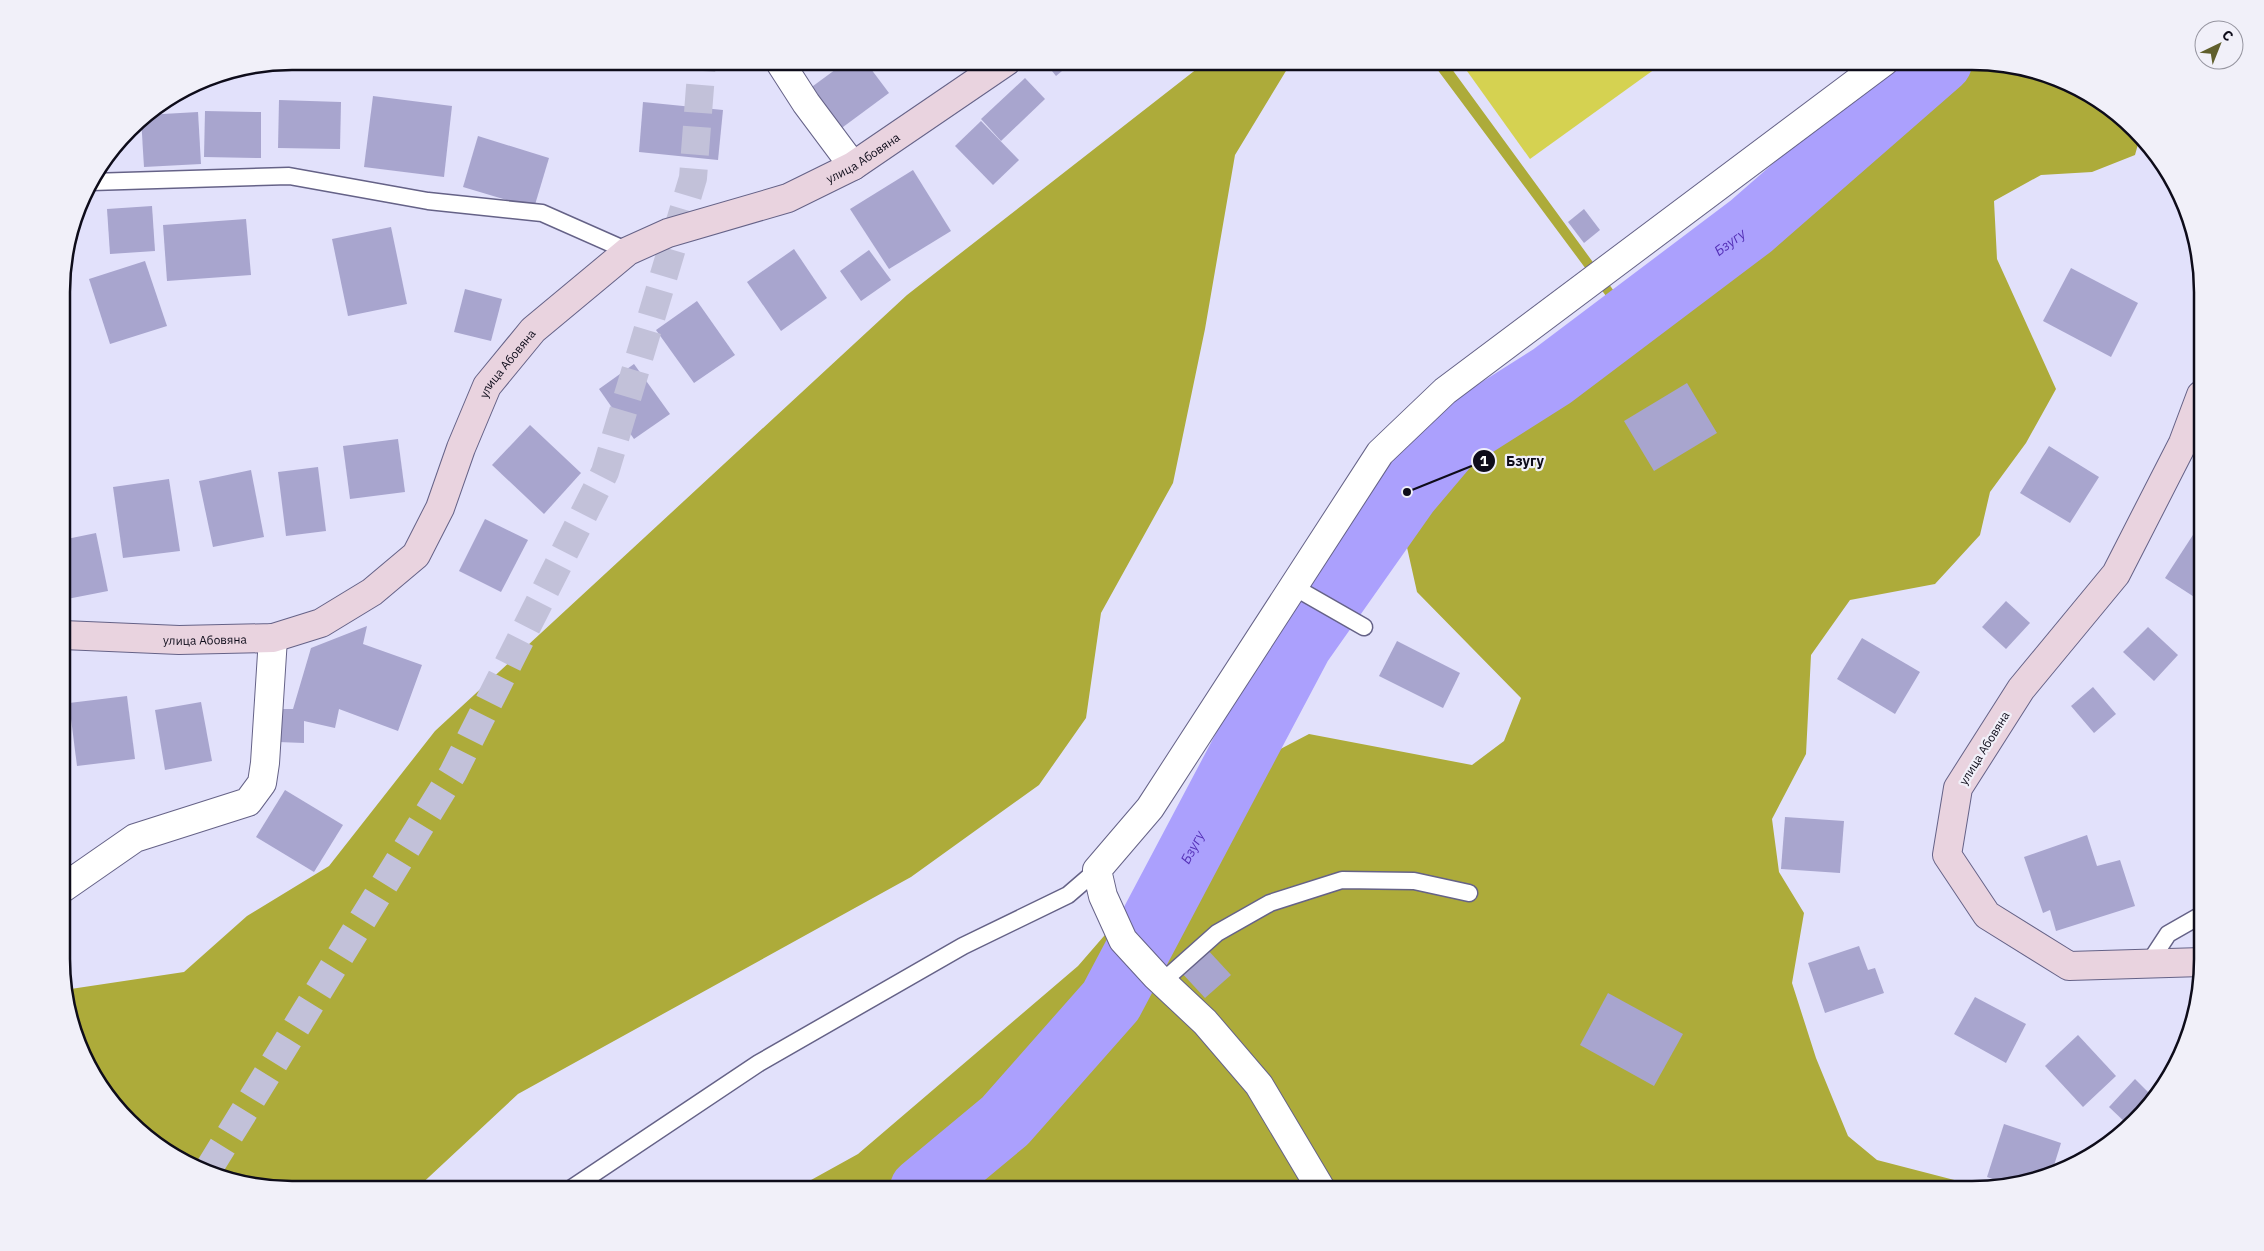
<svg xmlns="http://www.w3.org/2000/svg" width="2264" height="1251" viewBox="0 0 2264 1251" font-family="'IBM Plex Sans',sans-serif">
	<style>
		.green { fill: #d5d251 }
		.forest { fill: #adab3a }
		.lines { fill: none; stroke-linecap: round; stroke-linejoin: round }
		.river { stroke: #aba0fd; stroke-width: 65 }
		.building { fill: #a8a5ce }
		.highway-tunnel { stroke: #c2c1d9; stroke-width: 28; stroke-dasharray: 28 14; stroke-linecap: butt }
		.lane-casing { stroke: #656287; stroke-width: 19 }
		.street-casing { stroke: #656287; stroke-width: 30 }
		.secondary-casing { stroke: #656287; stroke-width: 30 }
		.lane { stroke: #fff; stroke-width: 16 }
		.street { stroke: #fff; stroke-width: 28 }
		.secondary { stroke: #e9d3df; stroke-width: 28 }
		.labels { text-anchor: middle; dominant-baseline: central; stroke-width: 4.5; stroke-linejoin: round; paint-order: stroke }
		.street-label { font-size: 12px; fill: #0e0c1a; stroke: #f1f0f9 }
		.water-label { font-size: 14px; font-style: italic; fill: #5531b7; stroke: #f1f0f9 }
		.rim { fill: none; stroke: #0e0c1a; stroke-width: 2.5 }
		.leader { fill: none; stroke: #0e0c1a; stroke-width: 2 }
		.callout-dot { fill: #0e0c1a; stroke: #f1f0f9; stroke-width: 2 }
		.mark-label { font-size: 15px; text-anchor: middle; font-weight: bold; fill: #fff }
		.callout-label { font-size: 14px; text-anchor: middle; font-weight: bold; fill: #0e0c1a; stroke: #f1f0f9; stroke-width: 4.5; stroke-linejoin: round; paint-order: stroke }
	</style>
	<rect width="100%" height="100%" fill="#e2e1fb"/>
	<polygon class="green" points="1480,61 1666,61 1530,159 1467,71"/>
	<g class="forest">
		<polygon points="1207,61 1292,61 1235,155 1205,329 1173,483 1101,613 1086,718 1039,785 911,877 518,1094 415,1190 292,1190 190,1166 109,1099 79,1047 64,990 184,972 247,916 329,866 435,731 907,295"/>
		<polygon points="1431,61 1446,61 1622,302 1830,140 1914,61 1972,61 2074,85 2124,119 2140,137 2135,155 2092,172 2041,175 1994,201 1997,259 2056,389 2026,443 1990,492 1980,535 1935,584 1850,600 1811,655 1806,754 1772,819 1779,872 1804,913 1792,983 1816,1058 1848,1136 1877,1160 1989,1189 793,1190 858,1154 1078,966 1254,763 1309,734 1472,765 1504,741 1521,698 1417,592 1404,534 1441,462 1615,308"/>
	</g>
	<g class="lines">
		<path class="river" id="s1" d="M922 1190 1005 1121 1111 1001 1300 644 1407 492 1451 440 1552 376 1751 226 1940 61"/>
	</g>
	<g class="building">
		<polygon points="847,61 865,61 889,93 839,130 809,89"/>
		<polygon points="1044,61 1074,61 1056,76"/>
		<polygon points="1025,78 1045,99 1001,141 981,119"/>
		<polygon points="373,96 452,106 444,177 364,167"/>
		<polygon points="279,100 341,102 340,149 278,148"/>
		<polygon points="643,102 723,110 718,160 639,152"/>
		<polygon points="205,111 261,112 261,158 204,157"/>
		<polygon points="198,112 201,164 144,167 141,118 145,115"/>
		<polygon points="981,121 1019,160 993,185 955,146"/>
		<polygon points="478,136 549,158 534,208 463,187"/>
		<polygon points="913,170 951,231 889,269 850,209"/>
		<polygon points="152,206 155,251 110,254 107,209"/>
		<polygon points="1584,209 1600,230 1584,243 1568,222"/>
		<polygon points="246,219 251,275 167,281 163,225"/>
		<polygon points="391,227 407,304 348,316 332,239"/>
		<polygon points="794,249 827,298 781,331 747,282"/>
		<polygon points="869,250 891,280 861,301 840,271"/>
		<polygon points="145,261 167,326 110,344 89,279"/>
		<polygon points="2071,268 2138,303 2111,357 2043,321"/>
		<polygon points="465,289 502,299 491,341 454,332"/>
		<polygon points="697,301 735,355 694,383 656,330"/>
		<polygon points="634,364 670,414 634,439 599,389"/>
		<polygon points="1687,383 1717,433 1654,471 1624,421"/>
		<polygon points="530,425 581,473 544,514 492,465"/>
		<polygon points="398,439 405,492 350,499 343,446"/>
		<polygon points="2049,446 2099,477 2070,523 2020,493"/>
		<polygon points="318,467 326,531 286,536 278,472"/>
		<polygon points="251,470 264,537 213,547 199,481"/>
		<polygon points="169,479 180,551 123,558 113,487"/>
		<polygon points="485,519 528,540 501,592 459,571"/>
		<polygon points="2202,521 2202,602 2165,578"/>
		<polygon points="96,533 108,591 62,600 62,540"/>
		<polygon points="2006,601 2030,623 2006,649 1982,627"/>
		<polygon points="367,626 363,644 422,665 398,731 339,709 335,728 304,721 304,743 278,742 279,709 293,709 311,648"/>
		<polygon points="2148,627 2178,655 2154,681 2123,652"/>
		<polygon points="1862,638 1920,672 1895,714 1837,679"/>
		<polygon points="1397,641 1460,673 1443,708 1379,676"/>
		<polygon points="2093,687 2116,714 2094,733 2071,706"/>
		<polygon points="127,696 135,759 77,766 69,703"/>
		<polygon points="201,702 212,761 165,770 155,710"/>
		<polygon points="285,790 343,825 314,872 256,837"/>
		<polygon points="1785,817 1844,821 1840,873 1781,869"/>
		<polygon points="2087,835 2097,866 2120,860 2135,906 2056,931 2050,910 2043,913 2024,857"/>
		<polygon points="1859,946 1868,970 1875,968 1884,993 1825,1013 1808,963"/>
		<polygon points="1206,948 1231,975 1205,998 1180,971"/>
		<polygon points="1608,993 1683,1034 1654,1086 1580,1045"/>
		<polygon points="1975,997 2026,1024 2006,1063 1954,1034"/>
		<polygon points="2078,1035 2116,1076 2083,1107 2045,1066"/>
		<polygon points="2135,1079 2154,1098 2145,1111 2129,1126 2109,1107"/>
		<polygon points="2004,1124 2061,1143 2051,1175 2010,1185 1987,1177"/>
	</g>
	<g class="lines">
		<polyline class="highway-tunnel" points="208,1170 453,773 605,472 693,178 702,61"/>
		<defs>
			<g id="lane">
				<polyline points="91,182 289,176 428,201 542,213 628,251"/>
				<polyline points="1294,587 1364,627"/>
				<polyline points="2149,963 2168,934 2203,914"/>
				<polyline points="1162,982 1217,933 1270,903 1342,880 1414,881 1469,893"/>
				<polyline points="569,1190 759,1063 963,946 1068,895 1097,870"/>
			</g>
			<g id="street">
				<polyline points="779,61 806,103 853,166"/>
				<polyline points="63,888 135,838 248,802 262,783 265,763 273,638"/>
				<polyline points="1321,1189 1259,1085 1205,1022 1156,976 1123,940 1103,896 1097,870 1150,808 1380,453 1445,391 1885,61"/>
			</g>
			<g id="secondary">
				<polyline points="2201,395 2183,443 2116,574 2021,689 1958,788 1947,855 1987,915 2069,966 2202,962"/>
				<path id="s2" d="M63 635 179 640 273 638 321 623 372 592 416 555 440 508 461 448 487 386 533 330 628 251 668 233 788 198 853 166 1007 61"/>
			</g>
		</defs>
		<use href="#lane" class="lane-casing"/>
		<use href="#street" class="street-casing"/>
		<use href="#secondary" class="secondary-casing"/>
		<use href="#lane" class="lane"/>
		<use href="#street" class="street"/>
		<use href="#secondary" class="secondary"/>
	</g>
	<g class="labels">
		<g class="street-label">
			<text stroke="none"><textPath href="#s2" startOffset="1011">улица Абовяна</textPath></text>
			<text stroke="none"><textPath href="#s2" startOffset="591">улица Абовяна</textPath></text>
			<text stroke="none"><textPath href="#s2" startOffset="142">улица Абовяна</textPath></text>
			<text transform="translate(1984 748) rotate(-58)">улица Абовяна</text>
		</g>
		<g class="water-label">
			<text stroke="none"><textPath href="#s1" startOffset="1268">Бзугу</textPath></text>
			<text stroke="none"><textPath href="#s1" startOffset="442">Бзугу</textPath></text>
		</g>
	</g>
	<path d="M0 0H2264V1251H0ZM292 70H1972A222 222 0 0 1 2194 292V959A222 222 0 0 1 1972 1181H292A222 222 0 0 1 70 959V292A222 222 0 0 1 292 70Z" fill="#f1f0f9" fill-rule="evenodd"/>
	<path class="rim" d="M292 70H1972A222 222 0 0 1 2194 292V959A222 222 0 0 1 1972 1181H292A222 222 0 0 1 70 959V292A222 222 0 0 1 292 70Z"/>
	<path class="leader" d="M1407 492L1484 461"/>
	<g class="callout-dot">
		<circle cx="1407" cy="492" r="5"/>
		<circle cx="1484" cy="461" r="12"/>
	</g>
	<g class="mark-label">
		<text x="1484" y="466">1</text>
	</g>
	<g class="callout-label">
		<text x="1525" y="466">Бзугу</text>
	</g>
	<g transform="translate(2219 45) rotate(43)"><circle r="24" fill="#f1f0f9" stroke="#9695a0"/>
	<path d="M0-4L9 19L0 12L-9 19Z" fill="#605f2c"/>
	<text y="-8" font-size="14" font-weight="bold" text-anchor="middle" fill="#0e0c1a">С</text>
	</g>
</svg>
